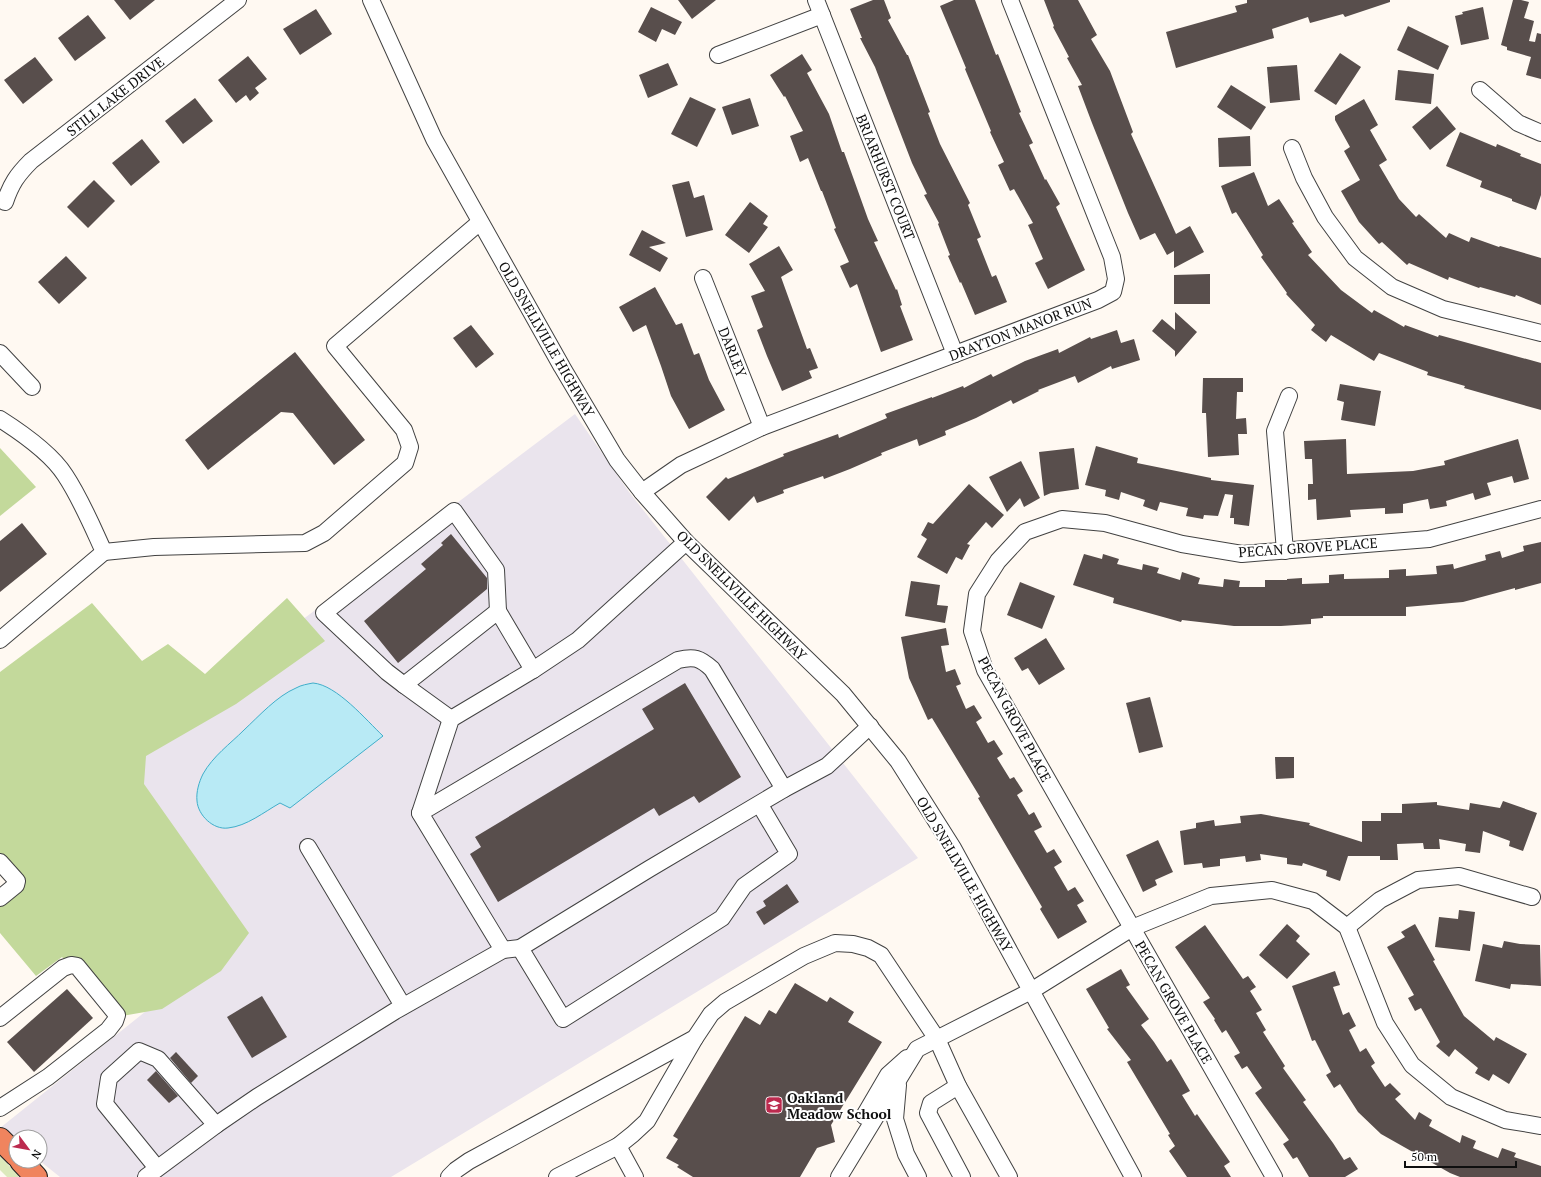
<svg xmlns="http://www.w3.org/2000/svg" width="1541" height="1177" viewBox="0 0 1541 1177" font-family="'PT Serif',serif">
	<style>
		.industrial { fill: #eae4ed }
		.green { fill: #dce9bc }
		.forest { fill: #c3d99b }
		.water { fill: #b8eaf5; stroke: #40aeca }
		.building { fill: #584e4c }
		.lines { fill: none; stroke-linecap: round; stroke-linejoin: round }
		.minor-casing { stroke: #424242; stroke-width: 18 }
		.highway-casing { stroke: #202020; stroke-width: 24 }
		.minor { stroke: #fff; stroke-width: 16 }
		.highway { stroke: #f0845e; stroke-width: 22 }
		.labels { text-anchor: middle; dominant-baseline: central; stroke-width: 4; stroke-linejoin: round; paint-order: stroke }
		.street-label { font-size: 14px; fill: #0f0f0f; stroke: #fff }
		.poi-label { font-size: 14px; font-weight: bold; fill: #0f0f0f; stroke: #fff; text-anchor: start }
	</style>
	<rect width="100%" height="100%" fill="#fff9f2"/>
	<polygon class="industrial" points="575,414 629,492 918,858 391,1177 60,1177 40,1161 40,1137 16,1137 16,1141 0,1128 241,935 119,758"/>
	<polygon class="green" points="0,1156 19,1176 18,1177 7,1177 0,1170"/>
	<g class="forest">
		<polygon points="0,448 36,487 0,516"/>
		<polygon points="287,598 325,641 236,704 146,756 144,784 249,933 221,971 162,1009 122,1016 62,957 36,976 0,933 0,905 22,876 0,856 0,672 92,603 142,661 168,644 205,674"/>
	</g>
	<path class="water" d="M313 683C337 685 366 720 383 736L290 808 280 803C264 812 247 826 228 828 213 830 198 815 197 801 196 792 199 782 203 774 213 756 230 744 244 730 259 716 277 696 296 688 301 685 308 684 313 683Z"/>
	<g class="building">
		<polygon points="114,0 155,0 130,20"/>
		<polygon points="678,0 716,0 692,19"/>
		<polygon points="873,0 884,0 891,18 888,20 907,55 908,55 930,112 928,113 940,144 970,203 968,205 981,237 977,239 992,277 996,275 1007,302 975,315 961,282 960,283 948,256 950,255 938,224 939,223 924,195 927,194 912,163 875,67 860,38 862,38 850,9"/>
		<polygon points="954,0 975,0 996,55 998,54 1021,112 1019,113 1033,143 1029,145 1045,180 1046,179 1060,204 1056,207 1085,270 1048,289 1035,263 1043,259 1028,225 1033,223 1014,189 1010,191 998,165 1004,162 990,132 991,131 965,69 966,68 940,6"/>
		<polygon points="1044,0 1078,0 1097,35 1091,39 1110,71 1133,132 1131,134 1176,234 1190,226 1204,252 1174,268 1174,251 1167,255 1155,233 1140,240 1128,213 1092,123 1078,86 1082,85 1067,58 1069,57 1053,27 1054,26"/>
		<polygon points="1247,0 1390,0 1390,2 1345,17 1343,14 1310,23 1308,17 1272,29 1274,38 1176,68 1166,32 1237,12 1235,6 1247,3"/>
		<polygon points="1513,0 1521,0 1529,2 1524,18 1534,21 1529,41 1535,42 1537,33 1541,34 1541,79 1526,75 1531,57 1507,50 1507,47 1501,45"/>
		<polygon points="651,7 682,22 675,35 662,29 656,42 638,32"/>
		<polygon points="1483,7 1489,39 1461,45 1455,16 1463,14 1462,12"/>
		<polygon points="316,9 332,34 300,55 283,29"/>
		<polygon points="88,15 106,38 75,61 58,38"/>
		<polygon points="1408,26 1449,46 1438,70 1397,50"/>
		<polygon points="1340,53 1361,67 1336,105 1314,91"/>
		<polygon points="802,54 812,70 807,73 829,114 842,152 844,152 868,219 878,241 874,242 896,290 897,289 902,305 900,306 913,340 881,352 857,284 850,288 840,266 849,262 834,229 836,228 822,191 821,191 808,158 800,162 790,136 803,131 785,96 784,97 770,75"/>
		<polygon points="248,56 267,79 255,88 259,93 250,101 246,95 236,103 218,80"/>
		<polygon points="35,57 53,80 23,104 4,80"/>
		<polygon points="668,63 678,85 648,98 639,75"/>
		<polygon points="1297,65 1300,100 1270,103 1267,67"/>
		<polygon points="1398,70 1434,74 1431,104 1395,100"/>
		<polygon points="1231,85 1266,107 1251,130 1217,107"/>
		<polygon points="690,97 716,109 697,147 671,134"/>
		<polygon points="195,98 213,121 183,144 165,121"/>
		<polygon points="750,98 759,126 732,135 722,107"/>
		<polygon points="1364,99 1378,125 1370,130 1387,160 1379,165 1399,199 1416,217 1419,214 1446,238 1449,233 1469,242 1471,237 1499,247 1500,246 1541,258 1541,305 1516,295 1515,297 1480,287 1479,288 1449,277 1448,280 1409,263 1407,265 1382,242 1379,244 1359,222 1341,191 1360,180 1344,151 1350,147 1335,120 1335,116"/>
		<polygon points="1437,106 1456,129 1430,150 1412,127"/>
		<polygon points="1460,132 1496,147 1497,144 1521,154 1520,156 1541,164 1541,195 1536,210 1512,201 1512,199 1480,187 1482,181 1446,166"/>
		<polygon points="1250,136 1251,166 1219,167 1218,138"/>
		<polygon points="142,139 160,162 131,186 112,163"/>
		<polygon points="1254,172 1268,206 1279,199 1294,222 1292,223 1312,252 1308,255 1341,290 1372,313 1374,310 1404,327 1405,325 1438,337 1439,335 1541,363 1541,410 1464,388 1465,386 1427,375 1428,372 1379,353 1374,361 1331,335 1326,342 1311,330 1315,325 1286,294 1287,293 1261,257 1263,255 1236,212 1232,214 1221,186"/>
		<polygon points="94,180 115,201 88,228 67,207"/>
		<polygon points="689,181 694,198 704,195 713,230 686,237 672,185"/>
		<polygon points="750,202 768,216 763,224 768,227 749,253 725,235"/>
		<polygon points="642,230 666,243 649,247 668,258 660,272 629,255"/>
		<polygon points="779,246 793,270 781,277 807,349 810,348 818,368 809,371 812,378 782,391 767,356 757,330 763,327 751,296 765,291 749,264"/>
		<polygon points="66,256 87,278 59,304 38,282"/>
		<polygon points="1210,274 1210,304 1174,304 1174,275"/>
		<polygon points="655,287 676,325 682,323 694,355 699,353 709,380 725,410 689,429 671,396 661,366 646,325 633,332 619,307"/>
		<polygon points="1175,312 1197,332 1175,357 1175,351 1152,331 1162,319 1175,330"/>
		<polygon points="471,325 494,354 476,368 453,338"/>
		<polygon points="1117,330 1121,343 1134,339 1140,360 1112,369 1111,366 1078,383 1075,376 1038,390 1039,391 1013,404 1011,400 976,418 945,431 946,435 919,446 917,439 881,453 882,455 850,469 824,479 823,476 783,490 784,493 757,503 754,496 729,521 706,497 726,477 728,479 784,456 783,454 838,434 839,438 887,418 885,414 932,397 932,398 963,386 964,388 991,374 993,377 1025,361 1058,349 1059,353 1090,337 1091,339"/>
		<polygon points="295,352 365,440 334,465 293,413 281,412 208,470 185,440"/>
		<polygon points="1203,378 1243,378 1243,392 1237,392 1236,419 1246,418 1247,434 1238,434 1239,455 1208,457 1206,413 1202,413"/>
		<polygon points="1340,384 1381,391 1375,426 1341,420 1344,402 1337,400"/>
		<polygon points="1346,439 1347,474 1413,471 1445,465 1444,461 1518,439 1529,479 1514,483 1512,476 1487,483 1491,495 1475,500 1473,493 1446,501 1447,506 1430,509 1428,499 1403,504 1403,513 1385,514 1385,508 1350,510 1351,517 1317,520 1316,499 1308,500 1308,484 1313,484 1312,459 1305,459 1304,441"/>
		<polygon points="1096,446 1138,458 1137,463 1211,478 1211,480 1254,485 1249,526 1234,524 1234,518 1230,518 1233,495 1225,494 1218,516 1204,515 1203,519 1186,516 1188,508 1160,502 1157,511 1143,506 1145,500 1121,492 1119,500 1105,496 1106,490 1085,485"/>
		<polygon points="1074,448 1079,489 1051,493 1044,496 1039,452"/>
		<polygon points="1021,461 1040,498 1024,507 1020,498 1007,512 989,477"/>
		<polygon points="969,484 1004,515 992,528 986,522 967,544 970,545 962,560 956,557 947,574 917,557 927,539 921,535 928,522 933,524"/>
		<polygon points="22,523 47,554 0,592 0,541"/>
		<polygon points="451,534 487,578 487,589 398,663 364,621 426,569 421,564 443,545 441,543"/>
		<polygon points="1541,542 1541,583 1515,590 1515,588 1463,602 1406,607 1406,616 1323,616 1323,618 1311,619 1311,624 1281,626 1234,626 1182,620 1181,622 1113,603 1114,598 1073,585 1084,554 1102,559 1103,554 1119,559 1117,564 1142,570 1143,564 1159,568 1157,573 1180,580 1182,572 1200,578 1198,584 1223,587 1224,579 1240,581 1239,587 1265,587 1265,580 1287,580 1287,579 1302,578 1302,584 1329,583 1329,575 1344,574 1344,579 1389,578 1389,570 1406,569 1406,576 1437,574 1436,566 1453,564 1454,569 1486,560 1485,555 1500,551 1502,558 1524,551 1523,546"/>
		<polygon points="911,581 940,585 937,605 948,606 945,623 905,616"/>
		<polygon points="1020,582 1055,596 1042,629 1007,615"/>
		<polygon points="946,628 949,645 941,646 946,672 955,669 961,684 956,686 966,709 974,705 982,718 976,722 988,743 994,740 1003,754 997,758 1010,779 1014,777 1023,791 1017,795 1029,815 1034,812 1042,827 1034,831 1047,853 1054,849 1062,862 1054,867 1068,891 1075,887 1084,901 1077,905 1087,922 1058,939 1040,909 1042,907 978,798 980,797 932,718 928,720 909,678 901,637"/>
		<polygon points="1046,638 1065,669 1039,685 1028,668 1022,671 1014,658"/>
		<polygon points="685,683 741,777 699,803 694,796 659,816 654,808 498,902 470,854 481,847 475,837 654,729 642,709"/>
		<polygon points="1150,697 1163,747 1139,753 1126,703"/>
		<polygon points="1275,757 1294,757 1294,778 1276,779"/>
		<polygon points="1503,801 1537,813 1523,851 1509,846 1510,841 1483,831 1480,853 1465,851 1466,844 1439,839 1440,849 1424,849 1423,843 1397,844 1398,860 1380,860 1380,856 1348,856 1340,881 1326,876 1327,871 1303,863 1302,866 1287,864 1287,858 1260,854 1261,860 1246,862 1245,856 1220,859 1220,866 1203,868 1202,863 1184,865 1180,831 1196,828 1196,823 1214,820 1215,826 1241,823 1240,816 1261,814 1310,823 1309,825 1362,842 1362,821 1381,821 1381,813 1402,813 1402,804 1437,802 1437,805 1469,810 1470,803 1500,808"/>
		<polygon points="1158,840 1173,872 1155,880 1157,885 1143,892 1126,855"/>
		<polygon points="787,884 799,902 764,925 756,912 766,906 763,901"/>
		<polygon points="1459,910 1475,912 1470,951 1435,947 1439,917 1458,919"/>
		<polygon points="1287,924 1300,936 1296,941 1310,954 1287,979 1259,955"/>
		<polygon points="1415,924 1435,960 1433,961 1464,1016 1494,1041 1496,1037 1527,1054 1509,1084 1493,1074 1489,1081 1475,1073 1478,1068 1455,1049 1449,1057 1436,1046 1440,1042 1421,1008 1415,1011 1408,998 1414,995 1387,947 1405,937 1401,932"/>
		<polygon points="1205,925 1243,979 1248,976 1256,987 1250,991 1262,1010 1256,1013 1266,1030 1263,1032 1285,1066 1283,1068 1306,1100 1303,1102 1333,1143 1344,1160 1350,1157 1358,1169 1345,1177 1309,1177 1297,1157 1293,1159 1283,1144 1289,1140 1255,1093 1262,1088 1247,1066 1242,1069 1234,1056 1240,1053 1226,1030 1222,1033 1214,1020 1215,1019 1203,1002 1210,998 1175,947"/>
		<polygon points="1504,941 1520,944 1540,945 1541,986 1511,984 1510,989 1475,981 1483,944 1502,948"/>
		<polygon points="1121,969 1130,985 1126,987 1149,1019 1141,1025 1154,1042 1167,1062 1171,1059 1179,1072 1190,1091 1182,1095 1195,1116 1197,1114 1230,1162 1224,1166 1231,1177 1187,1177 1169,1151 1175,1146 1168,1135 1170,1134 1127,1062 1131,1060 1107,1029 1109,1028 1086,989"/>
		<polygon points="1335,971 1340,985 1333,987 1343,1015 1349,1012 1356,1026 1349,1030 1360,1052 1366,1048 1375,1063 1371,1066 1385,1087 1390,1083 1401,1094 1395,1099 1415,1120 1419,1112 1432,1120 1429,1126 1460,1143 1462,1135 1476,1141 1473,1148 1498,1158 1502,1148 1516,1153 1514,1157 1541,1166 1541,1177 1460,1177 1450,1173 1381,1134 1358,1112 1340,1084 1334,1088 1326,1075 1331,1072 1315,1040 1312,1041 1292,986"/>
		<polygon points="795,983 827,1002 830,997 854,1012 848,1022 882,1042 831,1125 835,1142 817,1148 800,1177 693,1177 677,1167 679,1165 666,1158 678,1139 673,1136 745,1016 760,1025 769,1010 776,1014"/>
		<polygon points="67,989 93,1018 34,1072 7,1042"/>
		<polygon points="262,996 287,1037 252,1058 227,1017"/>
		<polygon points="176,1052 198,1076 191,1083 170,1058"/>
		<polygon points="156,1071 178,1096 169,1103 147,1080"/>
	</g>
	<g class="lines">
		<defs>
			<g id="minor">
				<polyline points="371,0 434,139 562,367 617,460 642,492 686,542 843,694 898,761 953,848 1133,1177"/>
				<polyline points="816,0 955,354"/>
				<polyline points="718,55 822,15"/>
				<polyline points="1480,90 1518,123 1541,133"/>
				<polyline points="1292,148 1304,178 1325,217 1355,258 1392,287 1443,309 1541,333"/>
				<path d="M5 202C11 184 17 175 31 161L238 0"/>
				<polyline points="703,278 762,427"/>
				<polyline points="0,353 32,387"/>
				<path d="M0 419C22 433 51 453 65 475 81 499 92 526 104 552L0 640"/>
				<polyline points="642,492 681,465 762,427 1098,300 1113,292 1116,279 1112,257 1010,0"/>
				<polyline points="1285,551 1275,431 1289,396"/>
				<polyline points="104,552 154,547 305,543 324,533 405,463 410,447 404,430 335,346 480,222"/>
				<polyline points="404,685 387,672 324,613 454,511 496,570 498,611"/>
				<polyline points="451,719 404,685 498,611 533,670"/>
				<polyline points="420,813 451,719 533,670 578,640 686,542"/>
				<polyline points="308,847 403,1006"/>
				<polyline points="0,862 17,881 16,885 0,898"/>
				<polyline points="1347,927 1380,900 1418,880 1459,876 1532,897"/>
				<polyline points="520,948 563,1019 722,918 744,886 789,854 760,805"/>
				<path d="M503 950 420 813 678 660C694 656 700 658 712 669L784 789"/>
				<polyline points="0,1018 63,968 71,965 77,966 117,1015 115,1021 108,1030 48,1077 0,1108"/>
				<polyline points="898,1085 895,1119 906,1154 918,1177"/>
				<polyline points="958,1086 931,1103 928,1113 962,1177"/>
				<polyline points="864,1116 888,1075 907,1058"/>
				<polyline points="618,1146 635,1177"/>
				<polyline points="157,1168 105,1104 109,1078 139,1051 158,1059 216,1125"/>
				<polyline points="146,1177 216,1125 257,1097 395,1011 503,950 520,948 649,869 784,789 827,766 870,726"/>
				<polyline points="449,1177 456,1170 469,1161 695,1038 711,1014 725,1002 804,956 835,943 853,944 868,948 881,955 937,1039 958,1086 1009,1177"/>
				<polyline points="557,1177 618,1146 633,1134 647,1121 695,1038"/>
				<polyline points="839,1177 917,1049 1031,991 1132,928 1211,896 1272,890 1313,901 1347,927 1385,1023 1412,1065 1451,1097 1505,1120 1541,1126"/>
				<polyline points="1274,1177 985,670 972,631 977,594 998,561 1025,532 1062,519 1105,523 1182,544 1242,554 1429,539 1541,509"/>
			</g>
			<g id="highway">
				<polyline points="0,1139 16,1155"/>
				<polyline points="21,1161 36,1177"/>
			</g>
		</defs>
		<use href="#minor" class="minor-casing"/>
		<use href="#highway" class="highway-casing"/>
		<use href="#minor" class="minor"/>
		<use href="#highway" class="highway"/>
	</g>
	<defs>
		<symbol id="school-square" viewBox="-11 -11 22 22"><rect x="-9" y="-9" width="18" height="18" rx="4" fill="#bc2a4e" stroke="#fff"/><path d="M0-5L7-2L0 1L-7-2ZM-4 1L0 2.5L4 1V4Q0 6-4 4Z" fill="#fff"/></symbol>
	</defs>
	<g fill-rule="evenodd">
		<use href="#school-square" x="764" y="1095" width="20" height="20"/>
	</g>
	<g class="labels">
		<g class="street-label">
			<text transform="translate(115 96) rotate(-38)">STILL LAKE DRIVE</text>
			<text transform="translate(886 177) rotate(68)">BRIARHURST COURT</text>
			<text transform="translate(1020 329) rotate(-21)">DRAYTON MANOR RUN</text>
			<text transform="translate(547 339) rotate(60)">OLD SNELLVILLE HIGHWAY</text>
			<text transform="translate(733 352) rotate(68)">DARLEY</text>
			<text transform="translate(1308 547) rotate(-4)">PECAN GROVE PLACE</text>
			<text transform="translate(742 595) rotate(45)">OLD SNELLVILLE HIGHWAY</text>
			<text transform="translate(1015 719) rotate(62)">PECAN GROVE PLACE</text>
			<text transform="translate(965 874) rotate(60)">OLD SNELLVILLE HIGHWAY</text>
			<text transform="translate(1174 1002) rotate(60)">PECAN GROVE PLACE</text>
		</g>
		<g class="poi-label">
			<text x="787" y="1097">Oakland<tspan x="787" dy="16">Meadow School</tspan></text>
		</g>
	</g>
	<g transform="translate(28 1149) rotate(122)"><circle r="19" fill="#ffffff" stroke="#9f9f9f"/>
	<path d="M0-3L7 15L0 10L-7 15Z" fill="#bc2a4e"/>
	<text y="-6" font-size="11" font-weight="bold" text-anchor="middle" fill="#0f0f0f">N</text>
	</g>
	<path d="M1405 1161v6h111v-6" fill="none" stroke="#0f0f0f" stroke-width="2"/>
	<text x="1411" y="1161" font-size="12" fill="#0f0f0f" stroke="#ffffff" stroke-width="3" paint-order="stroke">50 m</text>
</svg>
